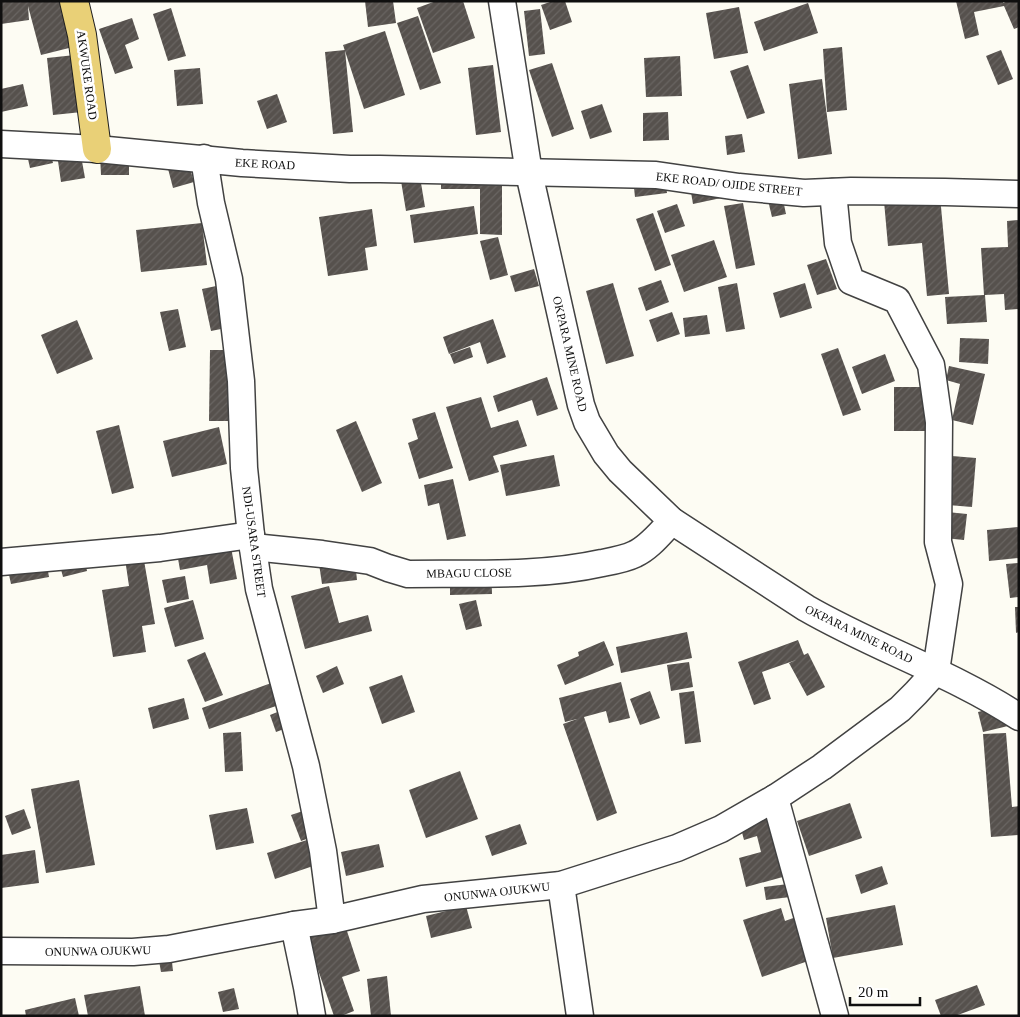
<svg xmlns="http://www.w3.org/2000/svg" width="1020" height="1017" viewBox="0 0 1020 1017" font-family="Georgia,serif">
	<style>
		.building { fill: url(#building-hatch) }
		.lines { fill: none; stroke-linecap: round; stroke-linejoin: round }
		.minor-casing { stroke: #424242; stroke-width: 29 }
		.major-casing { stroke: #202020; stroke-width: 30 }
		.minor { stroke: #fff; stroke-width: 26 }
		.major { stroke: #e9d077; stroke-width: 28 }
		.labels { text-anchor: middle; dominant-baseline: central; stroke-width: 5; stroke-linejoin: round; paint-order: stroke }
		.street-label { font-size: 12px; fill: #0f0f0f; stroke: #fff }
	</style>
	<defs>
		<pattern id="building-hatch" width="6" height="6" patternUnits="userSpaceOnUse" patternTransform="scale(1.25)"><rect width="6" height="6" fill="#56514d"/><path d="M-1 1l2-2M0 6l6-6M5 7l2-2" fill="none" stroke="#696562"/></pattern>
	</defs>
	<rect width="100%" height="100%" fill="#fdfcf3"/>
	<g class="building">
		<polygon points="1,1 61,1 73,47 41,55 28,6 29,20 1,24"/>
		<polygon points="365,1 393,1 396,23 368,27"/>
		<polygon points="436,1 463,1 475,38 433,53 417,8"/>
		<polygon points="553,1 565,1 572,22 550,30 541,5"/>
		<polygon points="956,1 1003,1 1003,3 1008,1 1019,1 1019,27 1014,29 1004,6 974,12 979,35 965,39"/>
		<polygon points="808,3 818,33 764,51 754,22"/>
		<polygon points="739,7 748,53 714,59 706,13"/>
		<polygon points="171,8 186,56 168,61 153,14"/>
		<polygon points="540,9 545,54 529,56 524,11"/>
		<polygon points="418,16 441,83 420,90 397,23"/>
		<polygon points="132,18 139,39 125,45 133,68 115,74 99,29"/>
		<polygon points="385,31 405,95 364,109 343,45"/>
		<polygon points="842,47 847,110 827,112 823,49"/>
		<polygon points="345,50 353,132 333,134 325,52"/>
		<polygon points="1001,50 1013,79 998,85 986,56"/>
		<polygon points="75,55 82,112 53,115 47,58"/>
		<polygon points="680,56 682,96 646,97 644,58"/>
		<polygon points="552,63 574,129 552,137 529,70"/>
		<polygon points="493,65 501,132 476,135 468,68"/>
		<polygon points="748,65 765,113 747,119 730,71"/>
		<polygon points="200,68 203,104 177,106 174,70"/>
		<polygon points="822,79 832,154 798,159 789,84"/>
		<polygon points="23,84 28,106 1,112 1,89"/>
		<polygon points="277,94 287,122 267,129 257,101"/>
		<polygon points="602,104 612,132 590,139 581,111"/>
		<polygon points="668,112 669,140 643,141 643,113"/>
		<polygon points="742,134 745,152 727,155 725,136"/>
		<polygon points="49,146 53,163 30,168 26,150"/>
		<polygon points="80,150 85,178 61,182 57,154"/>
		<polygon points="100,155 129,155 129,175 101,175"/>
		<polygon points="186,155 194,182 173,188 166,161"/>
		<polygon points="441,164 502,185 502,235 480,234 480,189 441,189"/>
		<polygon points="418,165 425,207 406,211 399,169"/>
		<polygon points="663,166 667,193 635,197 632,170"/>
		<polygon points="715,170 721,198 693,204 688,175"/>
		<polygon points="939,185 949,294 927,296 922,243 888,246 883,190"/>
		<polygon points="780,186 786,214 772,217 765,188"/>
		<polygon points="743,203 755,265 736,269 724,206"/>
		<polygon points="677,204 685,226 665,233 657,211"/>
		<polygon points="474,206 478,234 414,243 410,215"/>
		<polygon points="372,209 377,246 365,248 368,270 328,276 319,217"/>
		<polygon points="653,213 671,265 655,271 636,219"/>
		<polygon points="1019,220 1019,309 1005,310 1004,294 985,295 987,322 947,324 945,297 984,295 981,248 1008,247 1007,221"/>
		<polygon points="202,223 207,265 141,272 136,230"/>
		<polygon points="498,237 508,275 490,280 480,241"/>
		<polygon points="714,240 727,277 684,292 671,255"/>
		<polygon points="826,259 837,289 817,295 807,265"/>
		<polygon points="534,269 539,286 515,292 510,276"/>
		<polygon points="661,280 669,302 646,311 638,288"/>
		<polygon points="613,283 634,356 606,364 586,291"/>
		<polygon points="737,283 745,329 726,332 718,287"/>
		<polygon points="805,283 812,308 780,318 773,293"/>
		<polygon points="221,285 231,327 211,331 202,289"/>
		<polygon points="178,309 186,347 169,351 160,312"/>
		<polygon points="672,312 680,334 657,342 649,320"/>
		<polygon points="707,315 710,334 685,337 683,318"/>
		<polygon points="493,319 506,357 487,364 480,342 449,354 443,337"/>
		<polygon points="77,320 93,359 57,374 41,335"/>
		<polygon points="960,338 989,339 988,364 959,362"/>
		<polygon points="470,347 473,357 454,364 450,354"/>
		<polygon points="838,348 861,410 843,416 821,354"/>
		<polygon points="210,350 231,350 231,421 209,421"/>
		<polygon points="885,354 895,381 862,394 852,367"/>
		<polygon points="949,366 985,374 973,425 952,420 960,384 946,380"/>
		<polygon points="547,377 558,409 537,416 532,400 498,412 493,396"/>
		<polygon points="894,387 927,387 926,431 894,431"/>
		<polygon points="481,397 491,428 518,420 527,446 493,456 499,472 469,481 446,407"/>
		<polygon points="435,412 453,468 419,479 408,443 418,439 412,419"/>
		<polygon points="356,421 382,483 362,492 336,430"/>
		<polygon points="119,425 134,488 112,494 96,431"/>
		<polygon points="219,427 227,464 172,477 163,441"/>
		<polygon points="554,455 560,486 506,496 500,465"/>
		<polygon points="952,456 976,458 972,507 948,505"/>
		<polygon points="453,479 466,536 447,540 439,503 428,506 424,485"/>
		<polygon points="947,512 967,514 964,540 944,538"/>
		<polygon points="1019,527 1019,558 989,561 987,530"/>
		<polygon points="229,537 237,579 210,584 207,565 180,570 176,547"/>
		<polygon points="82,548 87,571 63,577 57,554"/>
		<polygon points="142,549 155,624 142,626 146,652 113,657 102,590 129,586 124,552"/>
		<polygon points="354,553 357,580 322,584 318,557"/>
		<polygon points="45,554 49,577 11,584 6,561"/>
		<polygon points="1019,563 1019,597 1010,598 1006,564"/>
		<polygon points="491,566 492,594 450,595 450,567"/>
		<polygon points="185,576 189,599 167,603 162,580"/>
		<polygon points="329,586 339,623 368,615 372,631 305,649 291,596"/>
		<polygon points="193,600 204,639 175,647 164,608"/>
		<polygon points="476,600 482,626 466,630 459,604"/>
		<polygon points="1015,607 1019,607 1019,632 1016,633"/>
		<polygon points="687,632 692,658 621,673 616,647"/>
		<polygon points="798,640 804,655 808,653 825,687 807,696 789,663 796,660 762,672 771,699 754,705 738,662"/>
		<polygon points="604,641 614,665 565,685 557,665 579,656 578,652"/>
		<polygon points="205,652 223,695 205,702 187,660"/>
		<polygon points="689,662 693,687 671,691 667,665"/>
		<polygon points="337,666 344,684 323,693 316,676"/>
		<polygon points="402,675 415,712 382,724 369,687"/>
		<polygon points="274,682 282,704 209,729 202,708"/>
		<polygon points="621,682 630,718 609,723 606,711 584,717 617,813 597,821 563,724 577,719 565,722 559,698"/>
		<polygon points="650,691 660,718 640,725 630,699"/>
		<polygon points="694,691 701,742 685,744 679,693"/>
		<polygon points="184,698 189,719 153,729 148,708"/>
		<polygon points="1002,706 1008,726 983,732 978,712"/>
		<polygon points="285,709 292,726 276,732 270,715"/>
		<polygon points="241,732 243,771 225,772 223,733"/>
		<polygon points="1006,733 1012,807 1019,806 1019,835 991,837 983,734"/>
		<polygon points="460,771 478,819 426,838 409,790"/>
		<polygon points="79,780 95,865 46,873 31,789"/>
		<polygon points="850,803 862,838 809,856 797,821"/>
		<polygon points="247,808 254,843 216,850 209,815"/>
		<polygon points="24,809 31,828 12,835 5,816"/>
		<polygon points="303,811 312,837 301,841 291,815"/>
		<polygon points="772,813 790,875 746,887 739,858 761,852 757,836 744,840 739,821"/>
		<polygon points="520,824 527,844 492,856 485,836"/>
		<polygon points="310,839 319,864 275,879 267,853"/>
		<polygon points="379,844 384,867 346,876 341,852"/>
		<polygon points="35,850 39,883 1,888 1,855"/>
		<polygon points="882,866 888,884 861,894 855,875"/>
		<polygon points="788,884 790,897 766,900 764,887"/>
		<polygon points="895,905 903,945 833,958 826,918"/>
		<polygon points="466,906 472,928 431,938 426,916"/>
		<polygon points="781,908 785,921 796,917 811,960 762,977 743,920"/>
		<polygon points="345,925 360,971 342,977 354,1011 341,1016 334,1016 307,938"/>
		<polygon points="171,953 173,971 161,972 158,955"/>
		<polygon points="387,976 391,1016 371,1016 367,979"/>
		<polygon points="977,985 985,1005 955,1016 941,1016 935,1000"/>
		<polygon points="140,986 145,1016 88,1016 84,995"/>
		<polygon points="234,988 239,1009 223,1012 218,992"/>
		<polygon points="75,998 79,1016 26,1016 25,1010"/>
	</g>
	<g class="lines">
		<defs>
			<g id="minor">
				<path d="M502 1 529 173 581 405 587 422 606 454 620 471 672 521 806 608C875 648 952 673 1019 717"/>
				<polyline points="1,144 97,149 242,163 350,169 380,169 656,175 739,187 804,193 851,191 945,192 1019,194"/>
				<polyline points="204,158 211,203 229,279 241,381 244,468 251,535 259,589 306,766 323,851 332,920"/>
				<path d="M253 547 322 554 370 561 388 568 408 574C473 573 539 577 602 563 613 561 625 559 635 554 650 547 661 532 672 521"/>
				<polyline points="1,562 160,548 251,535"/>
				<polyline points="775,798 835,1016"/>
				<polyline points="561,885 580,1016"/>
				<polyline points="294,925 307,987 312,1016"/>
				<polyline points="1,951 133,952 169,949 294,925 332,920 423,899 561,885 677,848 721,829 775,798 822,767 900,709 916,693 936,671 949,584 938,542 939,422 931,365 897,300 851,281 838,243 833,192"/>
			</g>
			<polyline id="major" points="74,1 82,35 97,149"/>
		</defs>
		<use href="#minor" class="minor-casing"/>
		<use href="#major" class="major-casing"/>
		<use href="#minor" class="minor"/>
		<use href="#major" class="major"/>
	</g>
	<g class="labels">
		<g class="street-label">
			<text transform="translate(87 75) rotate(82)">AKWUKE ROAD</text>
			<text transform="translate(265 164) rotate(3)">EKE ROAD</text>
			<text transform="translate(729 184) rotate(6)">EKE ROAD/ OJIDE STREET</text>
			<text transform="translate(570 354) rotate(77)">OKPARA MINE ROAD</text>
			<text transform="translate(254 542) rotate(82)">NDI-USARA STREET</text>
			<text transform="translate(469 573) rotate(-1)">MBAGU CLOSE</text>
			<text transform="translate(859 634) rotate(26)">OKPARA MINE ROAD</text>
			<text transform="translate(497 892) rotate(-6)">ONUNWA OJUKWU</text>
			<text transform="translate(98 951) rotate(-1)">ONUNWA OJUKWU</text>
		</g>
	</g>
	<rect width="1020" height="1017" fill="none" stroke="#0f0f0f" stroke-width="5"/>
	<path d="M850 997v8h70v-8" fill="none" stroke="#0f0f0f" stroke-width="2.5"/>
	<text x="858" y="997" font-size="15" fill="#0f0f0f" stroke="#ffffff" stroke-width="4" paint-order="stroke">20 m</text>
</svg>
